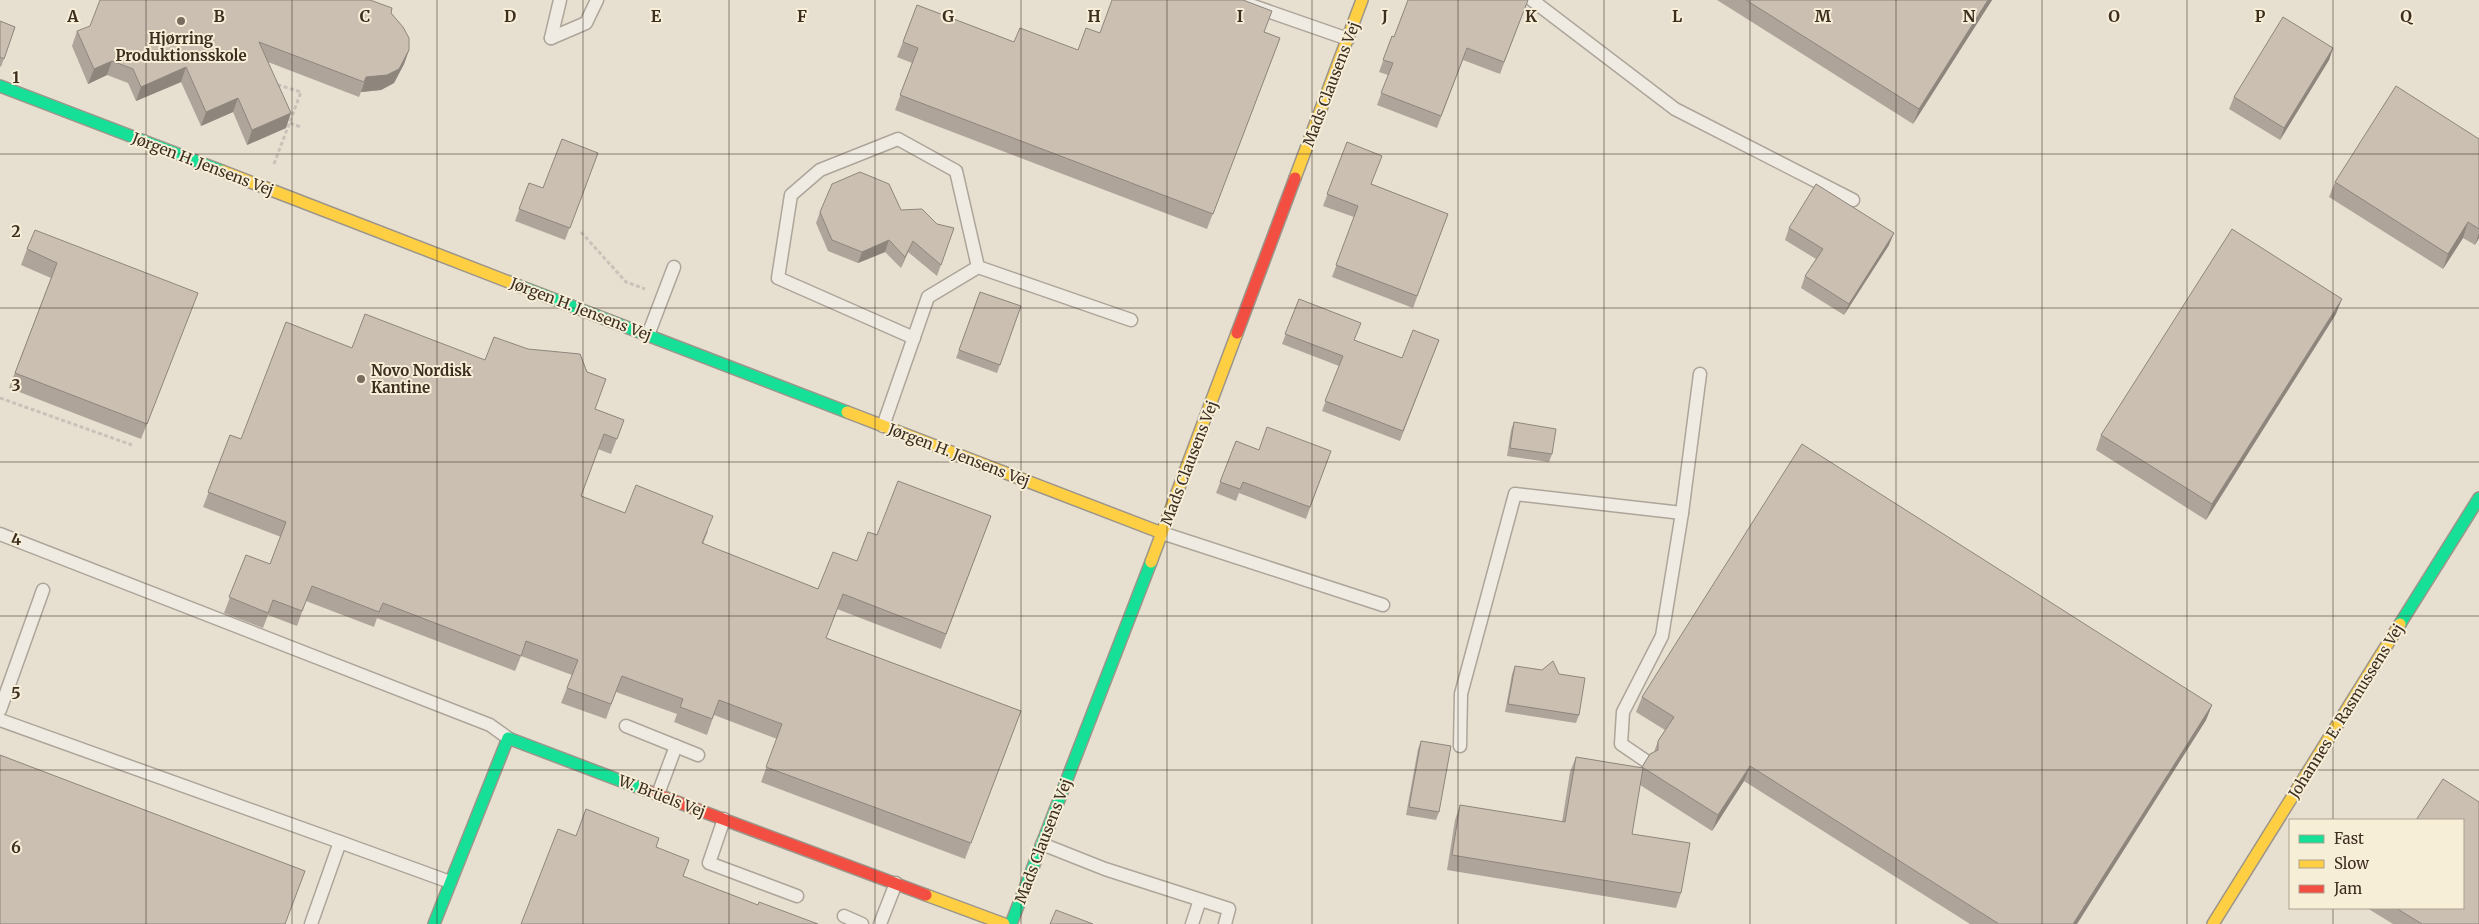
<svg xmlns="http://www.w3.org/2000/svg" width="2479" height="924" viewBox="0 0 2479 924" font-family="Merriweather,serif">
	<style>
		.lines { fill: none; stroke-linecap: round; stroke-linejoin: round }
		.lane-casing { stroke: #ada599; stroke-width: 15 }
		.fast-casing { stroke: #9c958a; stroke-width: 14 }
		.slow-casing { stroke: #9c958a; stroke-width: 14 }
		.jam-casing { stroke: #9c958a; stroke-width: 14 }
		.path { stroke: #c8c2b9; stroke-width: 3; stroke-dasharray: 4 2.5; stroke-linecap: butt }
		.lane { stroke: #efebe3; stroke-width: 12 }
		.fast { stroke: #16e098; stroke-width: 11 }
		.slow { stroke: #ffcf43; stroke-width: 11 }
		.jam { stroke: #f24e42; stroke-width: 11 }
		.wall { fill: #afa499 }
		.shaded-wall { fill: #8e867d }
		.building { fill: #cbbfb2; stroke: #8e867d }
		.grid { fill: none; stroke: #3d2e20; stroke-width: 1; stroke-opacity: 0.55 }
		.poi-dot { fill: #786c5e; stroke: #f7eed8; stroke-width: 2 }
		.labels { text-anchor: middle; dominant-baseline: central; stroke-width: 4; stroke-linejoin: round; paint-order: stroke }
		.poi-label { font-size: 15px; font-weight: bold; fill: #3d2e20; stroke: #f7eed8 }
		.street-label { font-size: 15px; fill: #3d2e20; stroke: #f7eed8 }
		.grid-label { font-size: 16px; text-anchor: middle; font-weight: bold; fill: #3d2e20; stroke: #f7eed8; stroke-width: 4; stroke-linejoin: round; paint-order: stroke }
	</style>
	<rect width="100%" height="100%" fill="#e7e0d1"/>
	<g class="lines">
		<defs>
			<g id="lane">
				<polyline points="1236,0 1348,39"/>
				<polyline points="1532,0 1675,109 1853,200"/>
				<polyline points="551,38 586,23 597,0"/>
				<polyline points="551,38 560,0"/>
				<polyline points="648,335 674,267"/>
				<polyline points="914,338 778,278 791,195 820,170 898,139 956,171 978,267"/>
				<polyline points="883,426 928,297 978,267 1131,320"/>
				<polyline points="1162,533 1383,605"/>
				<polyline points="0,534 490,725 508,738"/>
				<polyline points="0,710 43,590"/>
				<polyline points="0,720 340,842"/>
				<polyline points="626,726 698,755"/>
				<polyline points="1460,746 1461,694 1515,494 1682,513"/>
				<polyline points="1646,761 1621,744 1623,712 1662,636 1682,513 1700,374"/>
				<polyline points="658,794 676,746"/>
				<polyline points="724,819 709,863 797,896"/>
				<polyline points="1042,844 1105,869 1229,909 1225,924"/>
				<polyline points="844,916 862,924"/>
				<polyline points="311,924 340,842 450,882"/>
				<polyline points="880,924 896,883"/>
				<polyline points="1192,924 1200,900"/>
			</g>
			<g id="fast">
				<polyline points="0,86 222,171"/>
				<polyline points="509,282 847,412"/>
				<polyline points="2400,624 2479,498"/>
				<polyline points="434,924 508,738 645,790"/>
				<polyline points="1011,924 1151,562"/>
			</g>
			<g id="slow">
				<polyline points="222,171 509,282"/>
				<polyline points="1295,178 1362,0"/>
				<polyline points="847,412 1162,533"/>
				<polyline points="1151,562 1237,333"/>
				<polyline points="926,895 1004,924"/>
				<polyline points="2213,924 2400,624"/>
			</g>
			<g id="jam">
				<polyline points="1237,333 1295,178"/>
				<polyline points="645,790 926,895"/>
			</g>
		</defs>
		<use href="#lane" class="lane-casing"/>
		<use href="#fast" class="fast-casing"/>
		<use href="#slow" class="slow-casing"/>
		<use href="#jam" class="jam-casing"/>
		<g class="path">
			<polyline points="290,123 301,127"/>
			<polyline points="274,164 301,92 275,84"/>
			<polyline points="581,232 626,282 645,289"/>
			<polyline points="0,398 132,445"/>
		</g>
		<use href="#lane" class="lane"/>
		<use href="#fast" class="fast"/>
		<use href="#slow" class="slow"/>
		<use href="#jam" class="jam"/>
	</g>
	<g class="wall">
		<polygon points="1528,0 1500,74 1463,60 1437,128 1377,105 1388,75 1379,72 1392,36 1394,37"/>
		<polygon points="1717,0 1992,0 1913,124"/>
		<polygon points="917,5 1014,42 1078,50 1100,33 1265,32 1280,38 1207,229 895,110 912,63 897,57"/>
		<polygon points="391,13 409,50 404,64 394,83 381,90 361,92 359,97 268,62 286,128 247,145 233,112 201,126 181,82 136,101 128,83 107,75 88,84 72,46 77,31 90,26"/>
		<polygon points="0,21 15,27 1,67 0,66"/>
		<polygon points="2333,48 2329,60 2280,140 2229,109 2234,97"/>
		<polygon points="2479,139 2479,238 2475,245 2463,238 2443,269 2329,197 2335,182"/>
		<polygon points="1347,142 1372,184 1448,214 1413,308 1332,277 1354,217 1323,206"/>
		<polygon points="598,153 565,240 515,221 529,183 543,188"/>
		<polygon points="901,210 937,224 954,228 937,276 908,252 901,268 885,252 858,263 828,251 816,223 820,212"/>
		<polygon points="1789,228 1889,245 1844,315 1801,288 1805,276 1816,259 1785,240"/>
		<polygon points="27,249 192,308 141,439 9,388 51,278 21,265"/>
		<polygon points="980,292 1021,306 997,373 956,358"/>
		<polygon points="1299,299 1354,340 1402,358 1439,340 1400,441 1322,411 1339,366 1282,344"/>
		<polygon points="2336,314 2206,520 2096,450 2101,435"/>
		<polygon points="352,348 595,409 624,420 611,454 598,449 581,496 625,513 708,531 703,544 818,589 857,561 877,535 991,516 941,649 837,609 826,638 1021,711 965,859 761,782 777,739 714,715 707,735 674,722 677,714 616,692 606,719 561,703 572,675 521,656 515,671 377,618 374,627 306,601 297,626 268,615 263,628 224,613 246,555 270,564 281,537 203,507 230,435 241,439"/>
		<polygon points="1514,422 1552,454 1549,462 1507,456 1511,430"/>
		<polygon points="1236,441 1259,450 1331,451 1306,519 1239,493 1236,501 1216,493"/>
		<polygon points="1515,666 1579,715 1576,723 1505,712 1512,674"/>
		<polygon points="1642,697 2212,705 2206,720 2077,924 1970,924 1744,781 1712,831 1640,785 1632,834 1681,893 1676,908 1447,870 1455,820 1460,805 1562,822 1570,772 1576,757 1641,768 1650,754 1654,752 1658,741 1665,730 1636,712"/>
		<polygon points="1421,741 1439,812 1436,820 1406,815 1418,749"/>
		<polygon points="2367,908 2463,908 2479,924 2393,924"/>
	</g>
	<g class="shaded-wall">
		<polygon points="1988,0 1992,0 1913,124 1919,109"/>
		<polygon points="2333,48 2329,60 2280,140 2284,128"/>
		<polygon points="409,50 404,64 394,83 381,90 361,92 366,77"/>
		<polygon points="112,61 107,75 88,84 94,69"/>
		<polygon points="186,67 181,82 136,101 141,87"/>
		<polygon points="238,98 233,112 201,126 206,112"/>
		<polygon points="291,113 286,128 247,145 252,130"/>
		<polygon points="2468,222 2463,238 2443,269 2448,254"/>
		<polygon points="1894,233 1889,245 1844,315 1849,304"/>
		<polygon points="2479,233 2479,238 2475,245"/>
		<polygon points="889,240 885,252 858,263 862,252"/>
		<polygon points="913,241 908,252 901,268 905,257"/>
		<polygon points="2342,299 2336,314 2206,520 2212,504"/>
		<polygon points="2212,705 2206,720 2077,924 2073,924"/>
		<polygon points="1750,766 1744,781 1712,831 1718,815"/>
	</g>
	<g class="building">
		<polygon points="100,0 370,0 392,8 391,13 403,27 409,38 409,50 399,69 387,75 366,77 364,82 259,42 291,113 252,130 238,98 206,112 186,67 141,87 133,69 112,61 94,69 77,31 90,26"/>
		<polygon points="1112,0 1243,0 1272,11 1264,32 1280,38 1213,214 900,95 918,48 903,42 917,5 1014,42 1020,28 1078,50 1086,28 1100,33"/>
		<polygon points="1408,0 1528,0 1504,62 1467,48 1441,116 1381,93 1393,63 1383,60 1392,36 1394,37"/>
		<polygon points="1746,0 1988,0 1919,109"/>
		<polygon points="2283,17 2333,48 2284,128 2234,97"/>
		<polygon points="0,21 15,27 4,59 0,57"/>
		<polygon points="2396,86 2479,139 2479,229 2468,222 2448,254 2335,182"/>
		<polygon points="562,139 598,153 570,228 519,209 529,183 543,188"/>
		<polygon points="1347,142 1382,156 1371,184 1448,214 1417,296 1336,265 1358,206 1327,194"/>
		<polygon points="860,172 889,184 901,210 922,209 937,224 954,228 941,265 913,241 905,257 889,240 862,252 832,240 820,212 832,184"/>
		<polygon points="1816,184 1894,233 1849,304 1805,276 1823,249 1789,228"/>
		<polygon points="2232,229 2342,299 2212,504 2101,435"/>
		<polygon points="35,230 198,293 147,424 15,373 57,263 27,249"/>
		<polygon points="980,292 1021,306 1000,365 959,350"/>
		<polygon points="1299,299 1361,323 1354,340 1402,358 1413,330 1439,340 1403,431 1325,401 1343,356 1285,334"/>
		<polygon points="365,314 485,360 494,337 528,349 580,354 587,372 606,379 595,409 624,420 617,439 604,434 581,496 625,513 636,485 713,516 702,543 818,589 833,552 857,561 868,532 877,535 898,481 991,516 946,634 843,594 826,638 1021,711 971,843 766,767 782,724 719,700 712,719 680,707 683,699 622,676 611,704 567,688 578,660 526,641 521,656 383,603 379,612 312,586 302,611 273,600 268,613 229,597 246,555 270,564 286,522 208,492 230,435 241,439 286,322 352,348"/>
		<polygon points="1514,422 1556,429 1552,454 1510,448"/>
		<polygon points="1267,427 1331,451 1310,507 1243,482 1240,489 1220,482 1236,441 1259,450"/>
		<polygon points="1802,444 2212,705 2073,924 1999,924 1750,766 1718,815 1642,767 1650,754 1658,750 1658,741 1674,717 1642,697"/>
		<polygon points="1553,661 1559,674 1585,678 1579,715 1508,704 1515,666 1542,670"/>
		<polygon points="1421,741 1451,746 1439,812 1409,807"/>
		<polygon points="0,755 305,871 285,924 0,924"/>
		<polygon points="1576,757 1643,768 1632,834 1690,843 1681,893 1452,855 1460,805 1565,822"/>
		<polygon points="2443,779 2479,802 2479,924 2422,924 2396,908 2463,908 2463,820 2416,820"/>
		<polygon points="586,809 659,838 656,847 689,860 683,876 758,905 759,902 818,924 521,924 558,829 576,836"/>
		<polygon points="1056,910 1093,924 1050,924"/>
	</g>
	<path class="grid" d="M146 0V924M292 0V924M437 0V924M583 0V924M729 0V924M875 0V924M1021 0V924M1167 0V924M1312 0V924M1458 0V924M1604 0V924M1750 0V924M1896 0V924M2042 0V924M2187 0V924M2333 0V820M0 154H2479M0 308H2479M0 462H2479M0 616H2479M0 770H2479M2333 908V924"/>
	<g class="poi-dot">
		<circle cx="181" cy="21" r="5"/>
		<circle cx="361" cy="379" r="5"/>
	</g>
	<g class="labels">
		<g class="poi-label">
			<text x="181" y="38">Hjørring<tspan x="181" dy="17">Produktionsskole</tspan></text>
			<text x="371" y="370" text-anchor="start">Novo Nordisk<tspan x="371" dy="17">Kantine</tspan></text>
		</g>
		<g class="street-label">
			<text transform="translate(1331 84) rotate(-69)">Mads Clausens Vej</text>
			<text transform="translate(203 164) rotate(21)">Jørgen H. Jensens Vej</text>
			<text transform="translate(581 309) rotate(21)">Jørgen H. Jensens Vej</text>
			<text transform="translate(959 455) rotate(21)">Jørgen H. Jensens Vej</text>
			<text transform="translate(1189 463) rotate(-69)">Mads Clausens Vej</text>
			<text transform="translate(2346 711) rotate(-58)">Johannes E. Rasmussens Vej</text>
			<text transform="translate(662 796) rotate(21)">W. Brüels Vej</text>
			<text transform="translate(1043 841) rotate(-69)">Mads Clausens Vej</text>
		</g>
	</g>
	<g class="grid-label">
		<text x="73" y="22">A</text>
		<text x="219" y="22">B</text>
		<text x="365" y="22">C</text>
		<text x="510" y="22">D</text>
		<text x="656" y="22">E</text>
		<text x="802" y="22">F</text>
		<text x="948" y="22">G</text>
		<text x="1094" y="22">H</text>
		<text x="1240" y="22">I</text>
		<text x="1385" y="22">J</text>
		<text x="1531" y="22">K</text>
		<text x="1677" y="22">L</text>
		<text x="1823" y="22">M</text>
		<text x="1969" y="22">N</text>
		<text x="2114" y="22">O</text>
		<text x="2260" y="22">P</text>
		<text x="2406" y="22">Q</text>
		<text x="16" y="83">1</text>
		<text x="16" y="237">2</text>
		<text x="16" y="391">3</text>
		<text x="16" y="545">4</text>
		<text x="16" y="699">5</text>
		<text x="16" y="853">6</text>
	</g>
	<rect x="2289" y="819" width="175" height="90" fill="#f7eed8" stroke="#ada18e"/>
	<rect x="2299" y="835" width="25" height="8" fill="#16e098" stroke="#ada18e"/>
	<text x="2334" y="844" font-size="15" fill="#3d2e20">Fast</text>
	<rect x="2299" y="860" width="25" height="8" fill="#ffcf43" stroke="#ada18e"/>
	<text x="2334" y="869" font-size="15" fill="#3d2e20">Slow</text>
	<rect x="2299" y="885" width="25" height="8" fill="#f24e42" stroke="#ada18e"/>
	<text x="2334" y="894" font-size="15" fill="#3d2e20">Jam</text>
</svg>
